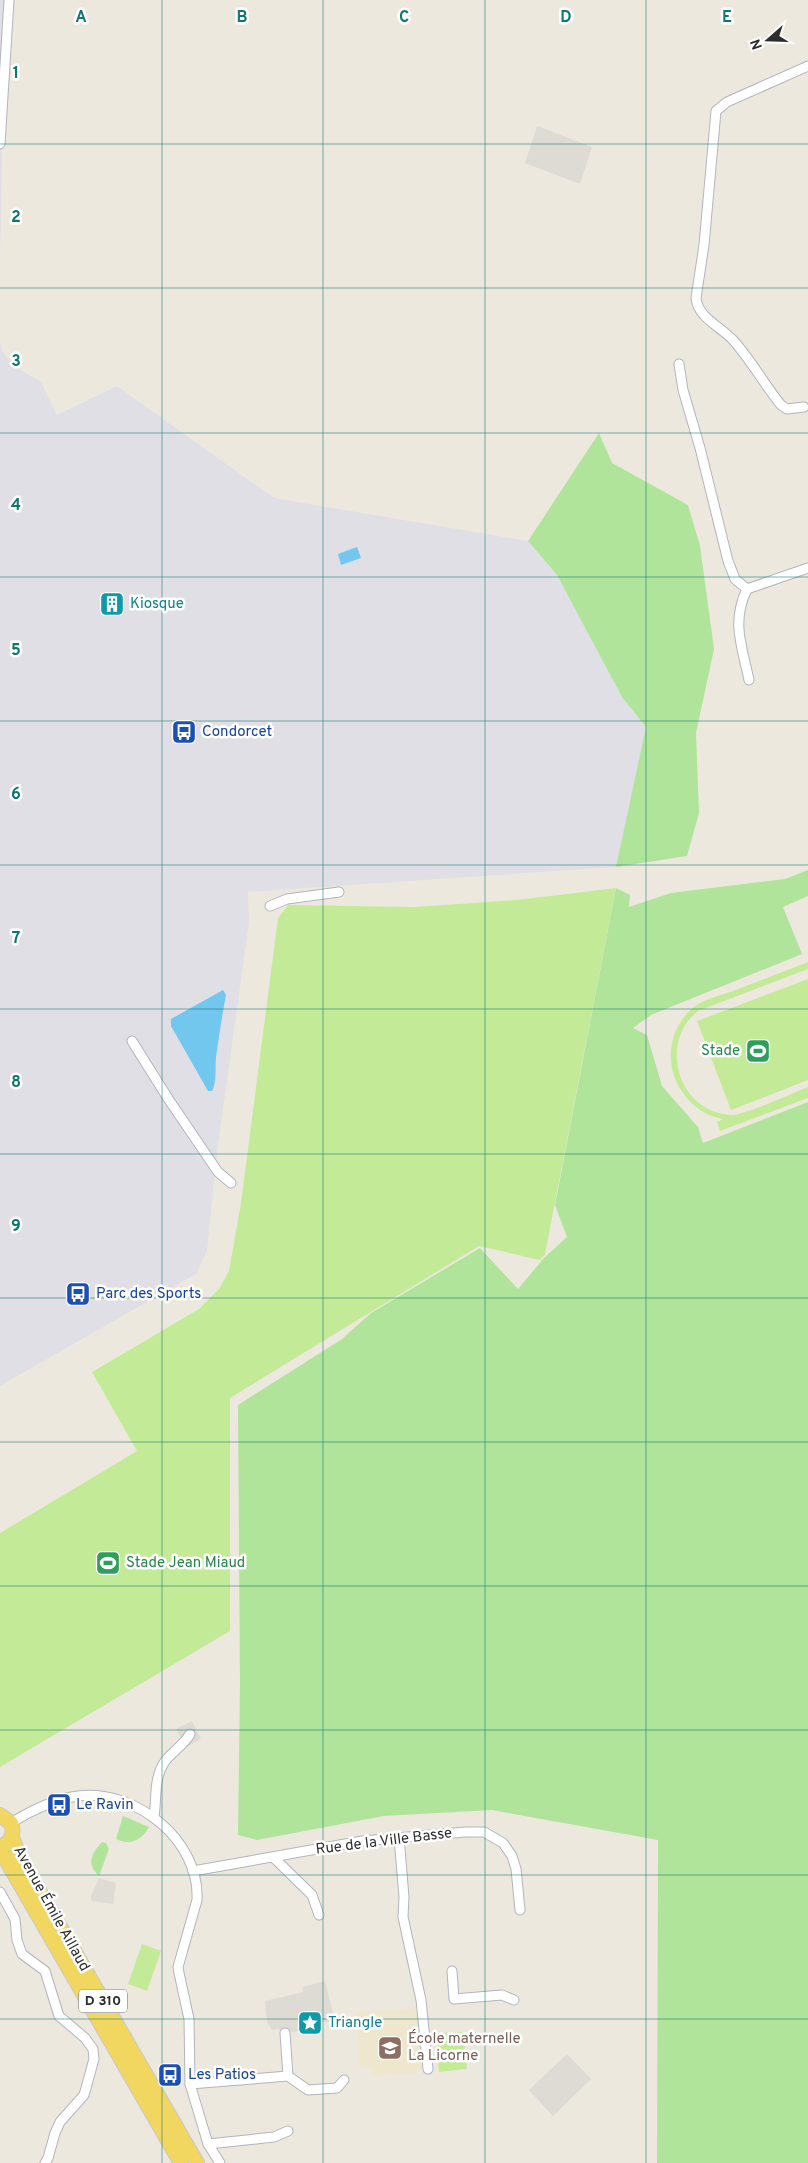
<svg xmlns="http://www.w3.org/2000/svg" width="808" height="2163" viewBox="0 0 808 2163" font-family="Overpass,sans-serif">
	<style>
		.industrial { fill: #e1dfe6 }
		.education { fill: #efe6ce }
		.green { fill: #b0e49b }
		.pitch { fill: #c3eb97 }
		.plaza { fill: #dedbd5 }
		.water { fill: #72c7ef }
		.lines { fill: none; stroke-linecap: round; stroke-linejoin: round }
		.minor-casing { stroke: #b2b4bf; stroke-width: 11 }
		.primary-casing { stroke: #c8c8c8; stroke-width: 16 }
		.minor { stroke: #fff; stroke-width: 9 }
		.primary { stroke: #f1d760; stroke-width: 14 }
		.grid { fill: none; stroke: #0f766e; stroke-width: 1; stroke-opacity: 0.55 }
		.labels { text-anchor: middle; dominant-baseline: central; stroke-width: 5; stroke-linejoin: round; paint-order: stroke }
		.shield { fill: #fff; stroke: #6b6b6b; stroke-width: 1 }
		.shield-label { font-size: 14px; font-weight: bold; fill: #2c2c2c }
		.culture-label { font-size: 15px; fill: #0d838f; stroke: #fff; text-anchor: start }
		.transit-label { font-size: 15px; fill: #164399; stroke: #fff; text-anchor: start }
		.leisure-label { font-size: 15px; fill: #27864d; stroke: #fff; text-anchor: end }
		.street-label { font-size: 15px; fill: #2c2c2c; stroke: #fff }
		.education-label { font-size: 15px; fill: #785e54; stroke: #fff; text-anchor: start }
		.grid-label { font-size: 16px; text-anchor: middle; font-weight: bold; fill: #0f766e; stroke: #fff; stroke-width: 5; stroke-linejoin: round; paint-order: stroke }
	</style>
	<rect width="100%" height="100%" fill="#ede8de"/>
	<g class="industrial">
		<polygon points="0,0 5,0 0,264"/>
		<polygon points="0,344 4,354 17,368 41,382 57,415 117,386 274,498 528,541 557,575 622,697 646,727 623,858 616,867 248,892 249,923 217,1152 207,1251 196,1274 0,1386"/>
	</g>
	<polygon class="education" points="419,2008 425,2069 417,2069 417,2073 372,2076 371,2067 360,2068 355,2012"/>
	<g class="green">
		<polygon points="599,433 612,463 688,505 700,546 714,649 696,733 699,813 687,856 616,867 646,727 622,697 557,575 528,541"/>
		<polygon points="808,870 808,896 783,907 802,954 651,1015 633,1028 647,1035 662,1086 698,1127 703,1143 808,1102 808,2163 657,2163 658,1840 492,1810 384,1816 257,1840 238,1835 240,1684 238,1405 342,1339 371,1313 480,1248 518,1289 544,1258 567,1237 555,1205 616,888 630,895 629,907 671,893 785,879"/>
		<path d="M123 1816 149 1827C142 1840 130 1846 116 1839Z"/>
		<path d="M102 1842 106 1843 109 1849 99 1876C86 1864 91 1854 102 1842Z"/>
	</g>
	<g class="pitch">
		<polygon points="616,888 545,1254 540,1260 479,1246 230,1398 230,1631 0,1767 0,1533 137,1451 92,1372 199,1309 219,1289 229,1271 241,1203 278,918 288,905 414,907 517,900"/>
		<path d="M808 962V969L698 1011C657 1043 679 1114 732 1115 744 1115 794 1093 808 1087V1098L720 1131 717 1122 723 1119C703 1116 686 1101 677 1083 664 1057 672 1021 697 1005 708 998 722 995 733 991 758 981 783 972 808 962Z"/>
		<polygon points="808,979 808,1080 731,1110 697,1021"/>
		<polygon points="142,1944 161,1951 147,1991 128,1984"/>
		<polygon points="463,2032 467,2069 439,2072 436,2034"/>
	</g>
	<g class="plaza">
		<polygon points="537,126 592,147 580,184 525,163"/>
		<polygon points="192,1721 201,1739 186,1747 176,1729"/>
		<polygon points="99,1878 116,1883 113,1904 91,1901 91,1896"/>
		<polygon points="325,1981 335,2021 314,2023 307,2030 285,2033 278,2029 272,2030 267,2022 265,2001 303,1992 302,1987"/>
		<polygon points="567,2054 591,2079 553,2116 529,2090"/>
	</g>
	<g class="water">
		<polygon points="357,547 361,558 341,565 338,554"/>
		<path d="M223 990 226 995C222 1016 219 1036 216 1057 215 1068 217 1082 212 1091H208L171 1026V1019Z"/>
	</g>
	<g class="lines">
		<defs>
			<g id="minor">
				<polyline points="0,144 9,0"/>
				<polyline points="679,364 683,390 700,448 728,561 735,579 747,589"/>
				<path d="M804 407 787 409 781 405C764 384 751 360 733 340 720 326 698 318 696 298L704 245 716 111 727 102 808 66"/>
				<path d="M747 589C731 622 742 646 749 680"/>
				<polyline points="747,589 808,568"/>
				<polyline points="270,906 287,899 339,892"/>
				<polyline points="132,1041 169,1100 218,1172 231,1183"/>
				<path d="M154 1817C157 1798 153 1777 166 1760 174 1750 184 1745 190 1734"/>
				<path d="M11 1823C32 1810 54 1799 78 1796 136 1789 200 1840 197 1900L178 1967 179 1973 189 2019 190 2084 208 2144 220 2163"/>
				<polyline points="399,1837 404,1897 403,1917 421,2000 428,2069"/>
				<polyline points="274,1858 312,1895 319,1915"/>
				<polyline points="193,1871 362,1841 465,1832 484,1832 503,1843 512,1856 516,1869 520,1910"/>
				<polyline points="0,1892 15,1919 17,1940 22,1954 45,1971 59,2016 85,2038 93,2049 94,2059 84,2095 60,2122 55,2133 48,2158 45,2163"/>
				<polyline points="452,1971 454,1999 502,1995 514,2000"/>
				<polyline points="285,2033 288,2076 308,2090 337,2088 344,2080"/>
				<polyline points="190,2084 288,2076"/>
				<polyline points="208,2144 274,2137 288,2131"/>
			</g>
			<g id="primary">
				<path d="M0 1815 11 1823C15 1834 11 1843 0 1847"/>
				<polyline points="12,1837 19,1856 197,2163"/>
				<polyline points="0,1854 5,1858 181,2163"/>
			</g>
		</defs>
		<use href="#minor" class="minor-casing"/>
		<use href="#primary" class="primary-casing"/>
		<use href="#minor" class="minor"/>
		<use href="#primary" class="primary"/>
	</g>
	<path class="grid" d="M162 0V2163M323 0V2163M485 0V2163M646 0V2163M0 144H808M0 288H808M0 433H808M0 577H808M0 721H808M0 865H808M0 1009H808M0 1154H808M0 1298H808M0 1442H808M0 1586H808M0 1730H808M0 1875H808M0 2019H808"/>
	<defs>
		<symbol id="building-square" viewBox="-11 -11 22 22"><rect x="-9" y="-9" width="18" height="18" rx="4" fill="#0f9aa8" stroke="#fff"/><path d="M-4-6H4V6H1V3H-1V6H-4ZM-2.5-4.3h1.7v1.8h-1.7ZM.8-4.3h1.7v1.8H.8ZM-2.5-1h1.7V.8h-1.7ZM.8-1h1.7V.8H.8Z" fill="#fff"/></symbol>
		<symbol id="bus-square" viewBox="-11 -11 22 22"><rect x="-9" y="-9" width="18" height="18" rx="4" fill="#1a4fb4" stroke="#fff"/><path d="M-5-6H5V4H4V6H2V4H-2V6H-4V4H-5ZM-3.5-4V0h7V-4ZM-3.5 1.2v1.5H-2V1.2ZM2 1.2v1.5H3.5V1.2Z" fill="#fff"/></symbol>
		<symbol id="stadium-square" viewBox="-11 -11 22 22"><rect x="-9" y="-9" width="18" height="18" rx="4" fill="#2e9e5b" stroke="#fff"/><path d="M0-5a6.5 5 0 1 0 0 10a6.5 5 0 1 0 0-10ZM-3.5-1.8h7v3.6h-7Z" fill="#fff"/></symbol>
		<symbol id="sight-square" viewBox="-11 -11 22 22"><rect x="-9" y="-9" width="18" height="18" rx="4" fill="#0f9aa8" stroke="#fff"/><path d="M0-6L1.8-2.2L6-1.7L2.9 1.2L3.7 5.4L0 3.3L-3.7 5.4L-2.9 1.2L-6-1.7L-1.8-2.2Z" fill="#fff"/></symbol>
		<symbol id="school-square" viewBox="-11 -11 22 22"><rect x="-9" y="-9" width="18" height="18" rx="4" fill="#8d6e63" stroke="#fff"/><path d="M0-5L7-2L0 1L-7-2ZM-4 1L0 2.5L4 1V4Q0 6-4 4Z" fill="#fff"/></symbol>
	</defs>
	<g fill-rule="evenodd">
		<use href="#building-square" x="98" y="590" width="28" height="28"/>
		<use href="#bus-square" x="170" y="718" width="28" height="28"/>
		<use href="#stadium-square" x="744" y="1037" width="28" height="28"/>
		<use href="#bus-square" x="64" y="1280" width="28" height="28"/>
		<use href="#stadium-square" x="94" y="1549" width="28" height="28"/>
		<use href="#bus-square" x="45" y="1791" width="28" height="28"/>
		<use href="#sight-square" x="296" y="2009" width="28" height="28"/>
		<use href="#school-square" x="376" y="2034" width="28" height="28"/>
		<use href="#bus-square" x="156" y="2061" width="28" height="28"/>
	</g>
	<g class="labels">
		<rect class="shield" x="79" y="1989.5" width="48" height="23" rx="4"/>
		<g class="shield-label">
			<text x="103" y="2001">D 310</text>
		</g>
		<g class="culture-label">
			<text x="130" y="604">Kiosque</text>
			<text x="328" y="2023">Triangle</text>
		</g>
		<g class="transit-label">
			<text x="202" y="732">Condorcet</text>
			<text x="96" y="1294">Parc des Sports</text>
			<text x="76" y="1805">Le Ravin</text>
			<text x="188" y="2075">Les Patios</text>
		</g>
		<g class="leisure-label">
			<text x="740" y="1051">Stade</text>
			<text x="126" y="1563" text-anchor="start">Stade Jean Miaud</text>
		</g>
		<g class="street-label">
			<text transform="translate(384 1842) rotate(-7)">Rue de la Ville Basse</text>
			<text transform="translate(51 1909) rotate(61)">Avenue Émile Aillaud</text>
		</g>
		<g class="education-label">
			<text x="408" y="2039">École maternelle<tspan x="408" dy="17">La Licorne</tspan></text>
		</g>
	</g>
	<g class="grid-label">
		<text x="81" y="22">A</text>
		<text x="242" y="22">B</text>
		<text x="404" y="22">C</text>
		<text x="566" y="22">D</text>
		<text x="727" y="22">E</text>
		<text x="16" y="78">1</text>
		<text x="16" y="222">2</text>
		<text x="16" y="366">3</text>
		<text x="16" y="510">4</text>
		<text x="16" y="655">5</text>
		<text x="16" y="799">6</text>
		<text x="16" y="943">7</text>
		<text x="16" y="1087">8</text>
		<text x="16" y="1231">9</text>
	</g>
	<g transform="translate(768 40) rotate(250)" stroke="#ffffff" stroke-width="4" paint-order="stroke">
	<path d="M0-4L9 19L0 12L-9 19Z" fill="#2c2c2c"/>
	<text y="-8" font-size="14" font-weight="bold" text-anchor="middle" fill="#2c2c2c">N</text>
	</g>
</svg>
